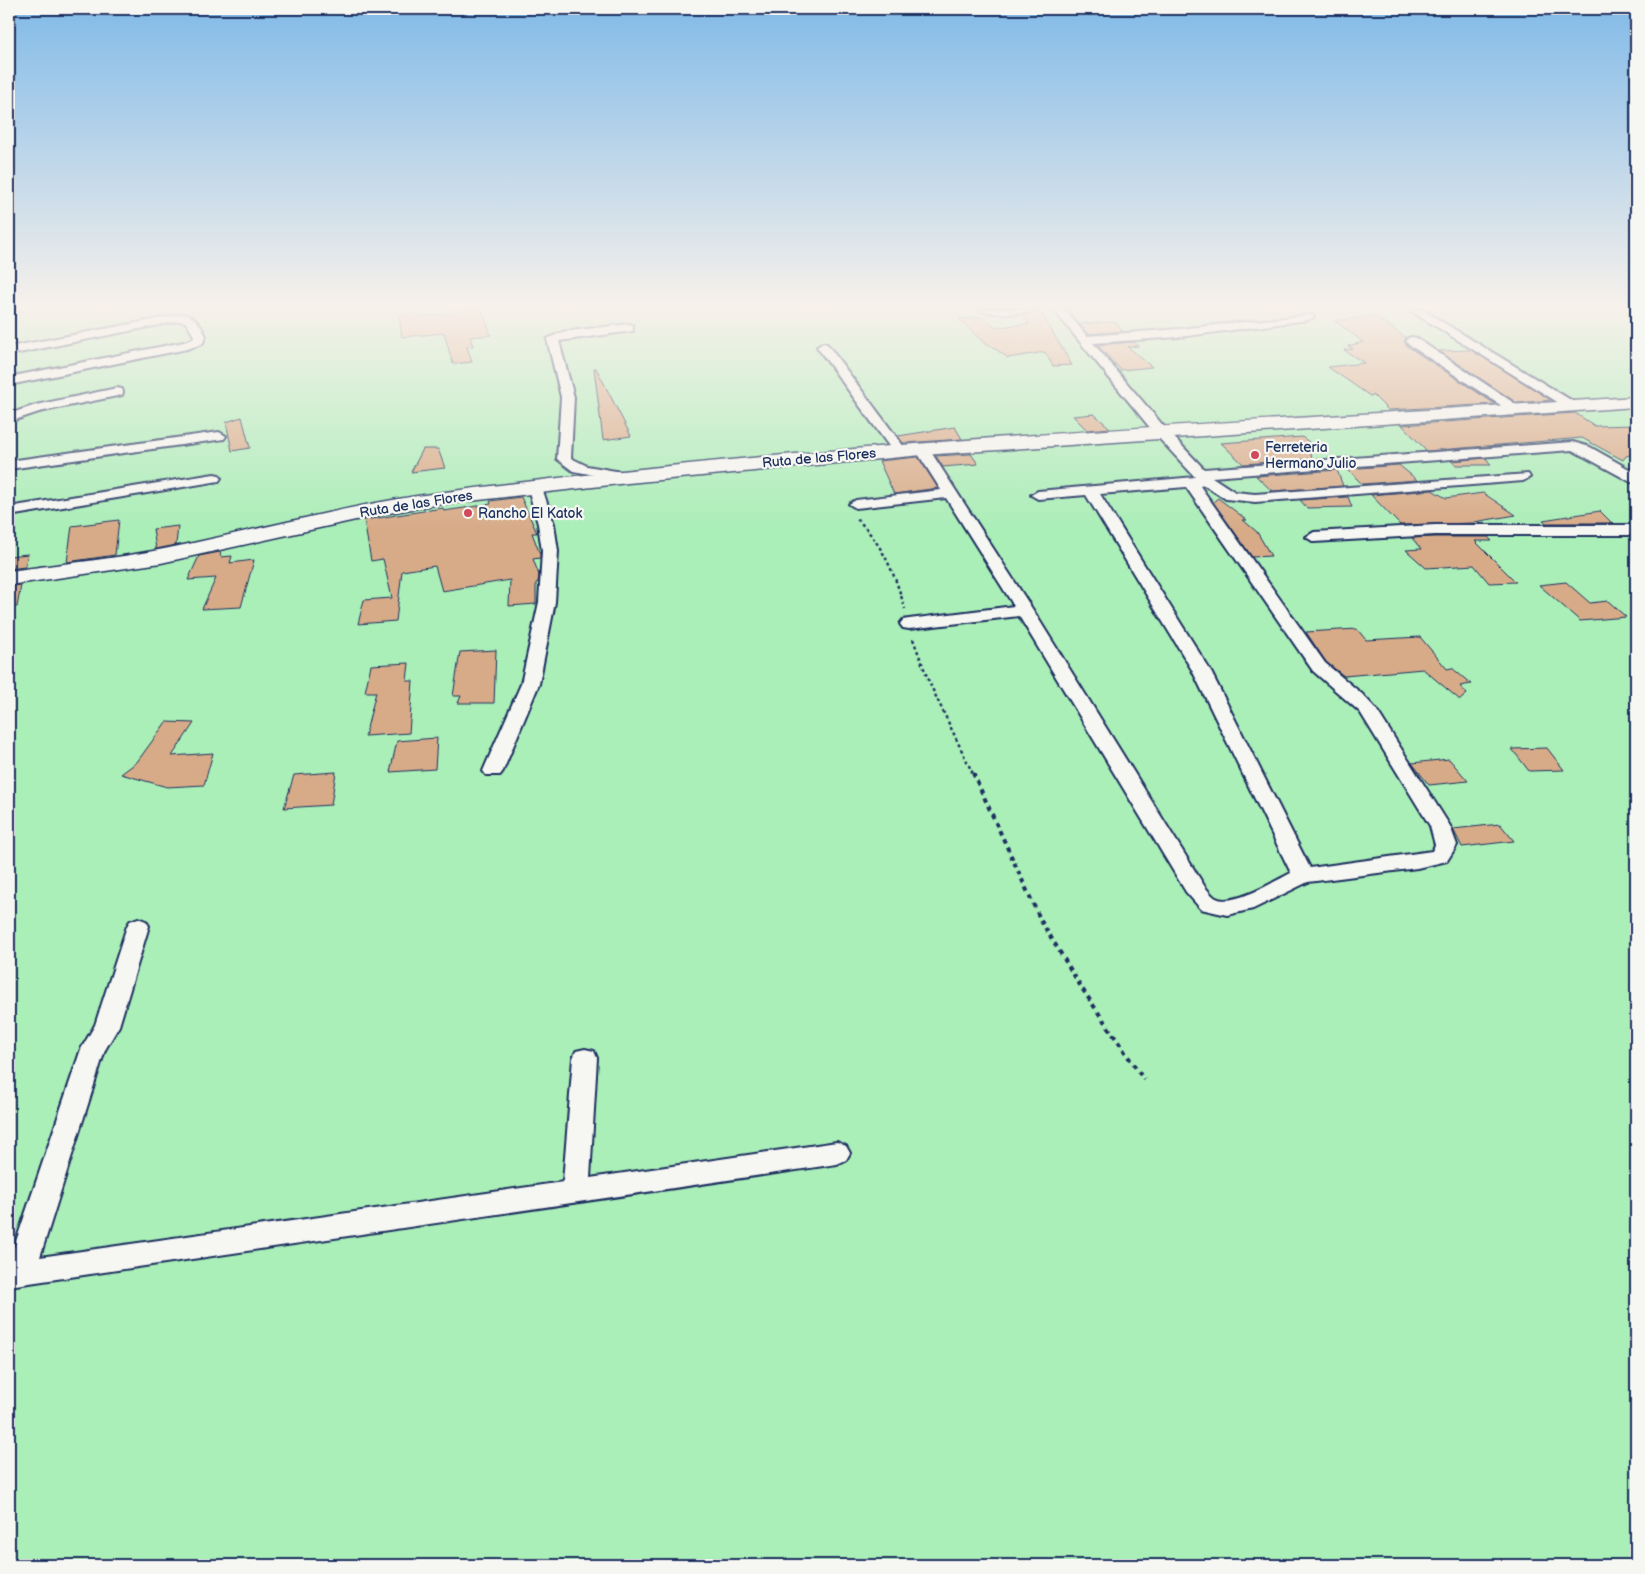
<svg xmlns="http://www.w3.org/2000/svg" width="1645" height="1574" viewBox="0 0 1645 1574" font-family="'Balsamiq Sans',sans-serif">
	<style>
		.green { fill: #aaeeb8; stroke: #628e8b }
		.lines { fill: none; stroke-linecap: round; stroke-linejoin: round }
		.stream { stroke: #5c88b0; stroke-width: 4.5 }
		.building { fill: #d7ab88; stroke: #1b2f5e }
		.street-casing { stroke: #1b2f5e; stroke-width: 4 }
		.secondary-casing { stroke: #1b2f5e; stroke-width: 3 }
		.path-far1 { stroke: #1b2f5e; stroke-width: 2.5; stroke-dasharray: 3 3; stroke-linecap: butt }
		.path { stroke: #1b2f5e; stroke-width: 4; stroke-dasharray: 4.5 4.5; stroke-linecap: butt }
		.street { fill: #f6f6f2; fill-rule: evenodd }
		.secondary { fill: #f6f6f2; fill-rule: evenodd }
		.poi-dot { fill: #d1495b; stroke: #f6f6f2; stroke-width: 2 }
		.labels { text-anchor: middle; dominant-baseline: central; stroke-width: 4.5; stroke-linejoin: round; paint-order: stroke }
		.far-poi-label { font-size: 14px; fill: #1b2f5e; stroke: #f6f6f2; text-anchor: start }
		.far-street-label { font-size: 14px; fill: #1b2f5e; stroke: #f6f6f2 }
	</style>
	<rect width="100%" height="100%" fill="#ede0d2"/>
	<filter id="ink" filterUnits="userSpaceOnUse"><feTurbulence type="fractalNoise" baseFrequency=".02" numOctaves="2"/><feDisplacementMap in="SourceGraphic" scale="10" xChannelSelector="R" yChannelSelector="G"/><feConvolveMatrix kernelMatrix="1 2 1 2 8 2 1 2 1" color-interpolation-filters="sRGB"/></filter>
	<g filter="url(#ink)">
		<rect class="green" x="9" y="309" width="1627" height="1256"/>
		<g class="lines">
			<polyline class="stream" points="9,316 24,309"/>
		</g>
		<g class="building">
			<polygon points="454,308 481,308 491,335 470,337 473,346 467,347 472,362 453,364 444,333 402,337 399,316 416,314 417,317 455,314"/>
			<polygon points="1040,311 1072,365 1053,366 1045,352 1008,358 990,345 986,345 959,319 983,317 996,327 1029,324 1024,316"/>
			<polygon points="1375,316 1406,338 1404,342 1407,346 1495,404 1388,410 1373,395 1370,396 1328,367 1364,363 1344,350 1353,349 1348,346 1363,342 1335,321"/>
			<polygon points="1115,322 1123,331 1088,334 1079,324"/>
			<polygon points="1134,342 1139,346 1128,347 1152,367 1121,370 1097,345"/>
			<polygon points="1471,350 1551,400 1517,403 1439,351"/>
			<polygon points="594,368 596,368 631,436 603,440"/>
			<polygon points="1575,413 1595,426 1636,425 1636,454 1626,456 1623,460 1582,438 1427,451 1402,425"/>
			<polygon points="1094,414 1110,428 1087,430 1073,416"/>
			<polygon points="242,417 250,448 232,451 226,422"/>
			<polygon points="955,427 962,439 903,443 898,436"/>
			<polygon points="1302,437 1309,442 1312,459 1243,464 1221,443"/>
			<polygon points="423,449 438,449 445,468 411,472"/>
			<polygon points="971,454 978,464 943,467 936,456"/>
			<polygon points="918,457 938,488 894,494 879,461"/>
			<polygon points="1486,458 1491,465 1456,465 1451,461"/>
			<polygon points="1399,465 1417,480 1362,484 1347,469"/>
			<polygon points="1337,470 1343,486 1272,491 1256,476"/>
			<polygon points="1432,490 1446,498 1483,493 1516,515 1474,522 1475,523 1400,525 1371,495"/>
			<polygon points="521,497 537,533 532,533 540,554 540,558 533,559 539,575 538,582 536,583 536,604 509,606 510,580 442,591 435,566 402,571 396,621 358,624 364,600 392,598 383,559 371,561 364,520 443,508 444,511 491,504 490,501"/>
			<polygon points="1348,497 1352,507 1307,508 1300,500"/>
			<polygon points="1218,498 1247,520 1243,520 1257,532 1271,556 1252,557 1213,502"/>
			<polygon points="1600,511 1612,523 1546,523 1543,520"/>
			<polygon points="119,520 115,555 67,562 72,526"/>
			<polygon points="178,526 176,545 156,549 153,529"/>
			<polygon points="1435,537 1488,537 1492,541 1475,541 1516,582 1489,583 1474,565 1426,568 1406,550 1421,549 1412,538"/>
			<polygon points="220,552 221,557 232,556 230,563 254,560 241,607 202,609 216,578 188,580 199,556"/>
			<polygon points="28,554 25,567 9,569 9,556"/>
			<polygon points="1566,582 1590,603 1608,601 1626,617 1580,621 1539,585"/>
			<polygon points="21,585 17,607 9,606 9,587"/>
			<polygon points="1357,629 1366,640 1420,637 1447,669 1452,668 1471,684 1460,686 1467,694 1460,700 1423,669 1344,676 1326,662 1306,632"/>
			<polygon points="496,650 494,703 458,703 461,696 453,696 460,652"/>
			<polygon points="409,663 407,681 413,681 409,733 365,736 376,692 365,692 371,665"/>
			<polygon points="166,722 194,723 172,756 213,753 204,785 167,787 121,774 137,762"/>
			<polygon points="437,738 435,769 390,772 397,741"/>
			<polygon points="1547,748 1564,770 1529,771 1512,749"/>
			<polygon points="1449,759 1468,781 1429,785 1412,763"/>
			<polygon points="336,772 331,805 284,808 294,775"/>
			<polygon points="1500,824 1514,841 1462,847 1453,829"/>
		</g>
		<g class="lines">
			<defs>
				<g id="street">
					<path d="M978 309H1039C1032 315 985 315 978 309Z"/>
					<path d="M1053 309H1064L1087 336 1179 329 1312 315 1314 317 1308 320 1179 337 1093 343 1166 429 1204 469 1573 442 1590 447 1636 473V483L1631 482 1572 450 1212 477 1235 492 1255 494 1528 474 1530 477 1523 481 1255 502 1226 499 1204 485 1200 486 1325 663 1362 694 1376 709 1450 826 1457 845 1447 861 1417 868 1308 882 1253 909 1227 915 1201 909 1186 892 1019 616 909 629 903 628 900 624 903 620 909 619 1014 606 946 498 856 508 849 504 856 500 941 490 915 449 922 445 929 449 1033 610 1205 887C1208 890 1212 896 1216 898 1233 907 1275 881 1291 873L1192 670 1086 495 1038 499 1031 495 1038 491 1195 477 1156 435ZM1186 487 1313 671 1360 712 1430 826 1435 845 1432 851 1310 868 1210 670 1100 494Z"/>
					<polygon points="1408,309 1421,309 1579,405 1572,409 1567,408"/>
					<path d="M184 314C197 317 200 325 206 336L202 344 187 349 9 385V377L184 342 193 339 194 336 186 322 179 321 9 355V347Z"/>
					<polygon points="629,324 633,325 633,331 559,341 574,397 571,458 587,466 633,474 635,477 628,481 573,471 557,459 561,397 547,339 562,332"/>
					<polygon points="1412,337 1416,338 1523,409 1516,413 1511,412 1408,344 1406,341 1408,338"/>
					<polygon points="823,343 827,344 904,447 906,450 904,453 894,453 817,347"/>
					<polygon points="117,388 122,389 123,392 122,395 39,412 9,422 9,414 36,405"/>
					<polygon points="219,432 226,436 224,439 9,469 9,461"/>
					<polygon points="214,474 219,475 221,478 219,481 9,516 9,507"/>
					<polygon points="535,484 542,488 554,524 558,551 555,602 539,684 503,771 500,775 486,775 483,771 521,684 539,602 542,551 538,524 528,488"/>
					<polygon points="1435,525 1636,525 1636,535 1435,535 1314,542 1306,537 1314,532"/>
					<polygon points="138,918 146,921 149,926 119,1026 105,1050 40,1257 563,1182 573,1058 576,1051 585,1049 594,1051 597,1058 590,1178 837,1142 846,1146 850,1153 846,1160 837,1164 9,1286 9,1262 81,1049 95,1025 127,926 130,921"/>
				</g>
				<path id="secondary" d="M1636 397V407L922 455 628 483 435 505 383 514 161 563 9 585V571C60 564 113 559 164 549 255 531 346 505 438 493 835 440 1237 423 1636 397Z"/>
			</defs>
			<use href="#street" class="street-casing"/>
			<use href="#secondary" class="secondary-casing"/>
			<g class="path-far1">
				<path d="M857 519C883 545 895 574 905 609"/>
				<polyline points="913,639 929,682 973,774"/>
			</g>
			<polyline class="path" points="973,773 1041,921 1083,990 1144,1080"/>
			<use href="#street" class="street"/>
			<use href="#secondary" class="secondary"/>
		</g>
	</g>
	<linearGradient id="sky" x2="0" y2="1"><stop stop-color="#81bae8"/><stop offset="0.58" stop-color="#f7f1eb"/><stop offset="1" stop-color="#f7f1eb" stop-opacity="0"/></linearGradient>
	<rect width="1645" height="529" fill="url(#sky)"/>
	<g class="poi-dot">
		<circle cx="1255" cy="455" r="5"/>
		<circle cx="468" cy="513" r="5"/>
	</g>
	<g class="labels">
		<g class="far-poi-label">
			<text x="1265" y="447">Ferreteria<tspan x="1265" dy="16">Hermano Julio</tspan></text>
			<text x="478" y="513">Rancho El Katok</text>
		</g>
		<g class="far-street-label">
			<text transform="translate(819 458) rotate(-5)">Ruta de las Flores</text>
			<text transform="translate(416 504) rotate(-9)">Ruta de las Flores</text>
		</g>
	</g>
	<rect width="1645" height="1574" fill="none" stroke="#f6f6f2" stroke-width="30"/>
	<rect x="15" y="15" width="1615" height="1544" fill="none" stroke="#1b2f5e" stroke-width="2" filter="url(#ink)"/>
</svg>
